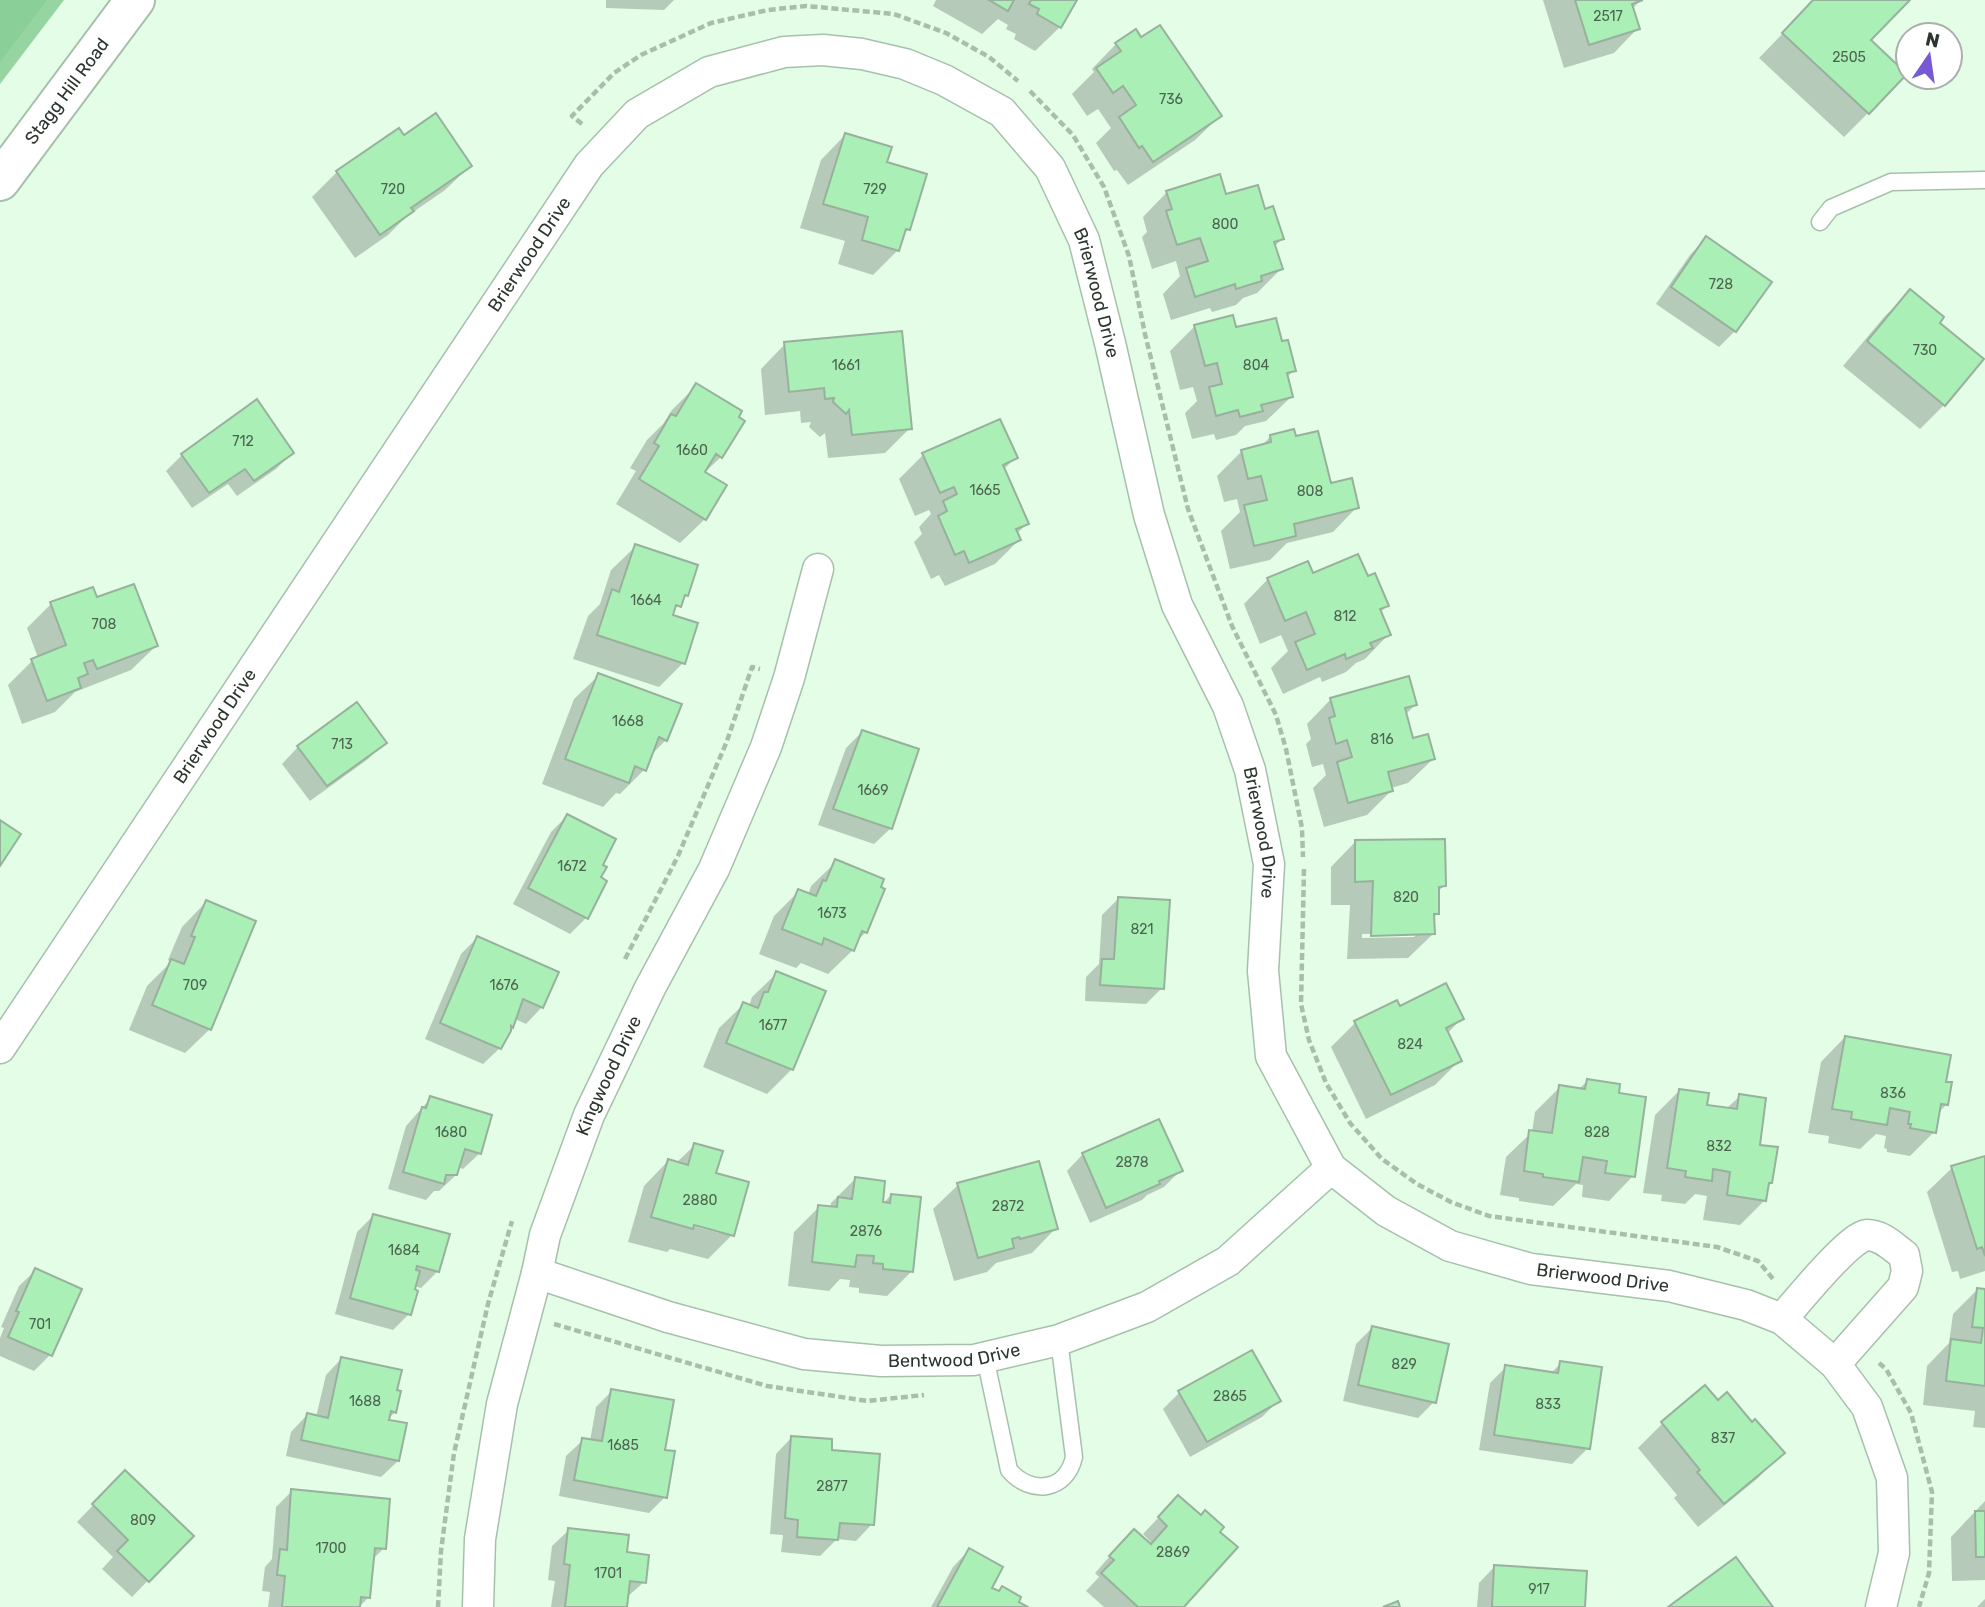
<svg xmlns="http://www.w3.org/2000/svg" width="1985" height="1607" viewBox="0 0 1985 1607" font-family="Rubik,sans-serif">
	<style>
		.green { fill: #96d5a1 }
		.forest { fill: #8bcf98 }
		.shadow { fill: #0003; fill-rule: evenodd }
		.building { fill: #aaefb6; stroke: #98b19c; stroke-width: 2 }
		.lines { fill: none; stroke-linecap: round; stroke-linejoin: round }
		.service-casing { stroke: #a7c0ab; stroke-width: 19 }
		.minor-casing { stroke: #a7c0ab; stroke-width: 33 }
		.tertiary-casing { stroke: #a7c0ab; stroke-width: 42 }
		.path { stroke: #a8bdab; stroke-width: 4.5; stroke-dasharray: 7 3.5; stroke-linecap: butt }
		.service { stroke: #fff; stroke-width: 16 }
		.minor { stroke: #fff; stroke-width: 30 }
		.tertiary { stroke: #fff; stroke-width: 38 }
		.labels { text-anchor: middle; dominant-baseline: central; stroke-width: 6; stroke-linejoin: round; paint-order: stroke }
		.number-label { font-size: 14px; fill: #4c6450 }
		.street-label { font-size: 18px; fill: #2c362e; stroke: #fff }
	</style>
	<rect width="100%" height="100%" fill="#e3fde7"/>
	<polygon class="green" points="0,0 64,0 0,84"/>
	<polygon class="forest" points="0,0 47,0 0,62"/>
	<g class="shadow">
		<polygon points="606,0 674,0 664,10 606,8"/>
		<polygon points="936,0 1075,0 1060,27 1035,51 1014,39 1016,34 1006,29 1008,25 998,19 982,34 933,6"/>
		<polygon points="1543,0 1641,0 1632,9 1638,28 1614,53 1564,68"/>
		<polygon points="1815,0 1907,0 1869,40 1868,113 1844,137 1759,58"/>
		<polygon points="1141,39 1220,116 1195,140 1128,185 1117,170 1114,171 1096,143 1111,128 1098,109 1087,116 1072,94 1094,72 1092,69 1116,44"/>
		<polygon points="398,131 403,138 470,166 445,190 406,217 388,235 355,258 312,197 337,172"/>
		<polygon points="845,135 885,164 909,229 902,235 898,250 873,275 838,264 845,241 800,228 821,160"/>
		<polygon points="1167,192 1225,197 1264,212 1282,239 1274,247 1281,269 1257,293 1243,298 1236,305 1212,312 1210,308 1171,320 1163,294 1180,276 1176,261 1152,269 1142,237 1147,232 1143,217"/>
		<polygon points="1706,238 1735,331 1719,347 1656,304 1690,255"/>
		<polygon points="1910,292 1937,323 1944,405 1920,429 1843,366 1885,316"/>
		<polygon points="1195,326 1235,329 1281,344 1294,370 1286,378 1291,397 1266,421 1245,426 1236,435 1216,440 1214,434 1192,439 1185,413 1197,401 1193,387 1180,390 1170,351"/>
		<polygon points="785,344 910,428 885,453 828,458 825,433 820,437 809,427 811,422 801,423 800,411 765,415 761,369"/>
		<polygon points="697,385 736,417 721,457 704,473 705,519 680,543 616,504 636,471 630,468 647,440 663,424 672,410"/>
		<polygon points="1271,436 1295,438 1329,485 1357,507 1333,532 1287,543 1270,560 1230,569 1221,531 1240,512 1237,499 1224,502 1217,476 1242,451 1260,447"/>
		<polygon points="292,453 276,469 237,496 228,484 192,508 166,471 182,455"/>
		<polygon points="923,455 1015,458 1003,470 1027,524 1016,534 1019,540 995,564 945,586 939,575 931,579 914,542 922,534 919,527 931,514 929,510 915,516 899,479"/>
		<polygon points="636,546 686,595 672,613 683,663 659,687 573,659 588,616 600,604 611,570"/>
		<polygon points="1312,575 1367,579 1387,605 1380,613 1389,634 1365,659 1356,663 1346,672 1322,682 1320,677 1283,694 1271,668 1288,651 1281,635 1260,644 1244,604 1268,579"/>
		<polygon points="96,599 156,646 131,670 75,692 55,712 22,724 8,685 32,661 38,658 27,628 51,604"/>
		<polygon points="599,675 666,740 649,757 644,770 620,794 616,793 603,807 542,784 574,699"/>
		<polygon points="1331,699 1415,705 1405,715 1412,740 1433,759 1408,783 1391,788 1391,791 1367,815 1324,827 1313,788 1326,775 1323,764 1312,767 1306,744 1311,739 1307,724"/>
		<polygon points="862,732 891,828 874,844 818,825 846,748"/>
		<polygon points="385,743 368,759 310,801 282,764 298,747"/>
		<polygon points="567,816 600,865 586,918 570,934 513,904 551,832"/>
		<path d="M1355 842 1444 886 1437 892 1438 913 1433 918V934L1408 958 1347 959 1350 905H1331V867ZM1418 933 1414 937 1362 938V934Z"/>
		<polygon points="836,862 866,932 856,942 853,950 828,974 801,963 796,968 759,954 774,916 799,891 808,895 811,886"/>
		<polygon points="1118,899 1162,988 1146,1004 1085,1001 1086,977 1099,964 1102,915"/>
		<polygon points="206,902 210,1029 185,1053 129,1030 147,986 171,962 168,960 182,927"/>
		<polygon points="477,938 542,1007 526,1024 515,1019 500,1048 483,1064 425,1039 461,954"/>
		<polygon points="777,973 792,1069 767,1094 703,1067 719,1028 744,1004 749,1006 752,997"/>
		<polygon points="1399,1008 1461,1019 1447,1034 1460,1060 1435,1085 1366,1119 1331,1047 1355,1023"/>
		<polygon points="1845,1037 1944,1083 1947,1104 1938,1113 1934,1132 1910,1156 1887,1152 1887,1149 1884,1148 1886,1136 1876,1134 1860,1149 1828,1143 1829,1136 1808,1133 1821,1062"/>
		<polygon points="1587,1081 1617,1094 1633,1176 1609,1201 1582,1197 1583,1185 1576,1184 1553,1206 1519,1201 1519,1198 1500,1195 1506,1157 1532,1132 1535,1112 1560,1087 1578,1090"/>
		<polygon points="1679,1091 1705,1106 1726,1109 1740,1096 1770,1182 1767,1186 1764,1201 1740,1225 1703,1220 1707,1196 1695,1194 1685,1204 1661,1201 1662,1195 1643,1193 1655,1115"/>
		<polygon points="431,1098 480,1153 463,1169 458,1167 456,1175 439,1191 434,1191 426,1200 388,1189 406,1126"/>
		<path d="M695 1145 714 1175 732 1235 708 1259 670 1249 667 1252 628 1242 644 1186 668 1161 676 1163ZM686 1221 719 1230V1233L685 1224Z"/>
		<polygon points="1083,1154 1180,1171 1164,1187 1147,1195 1142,1200 1090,1223 1067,1171"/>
		<polygon points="1985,1157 1985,1271 1960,1279 1958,1271 1952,1272 1927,1192 1952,1168"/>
		<polygon points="855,1179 881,1206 891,1195 911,1272 887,1296 859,1293 859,1288 849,1287 850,1280 840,1279 829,1291 788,1286 794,1232 819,1207 830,1208 831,1203"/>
		<polygon points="958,1185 1056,1228 1032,1253 996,1263 987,1272 954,1281 933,1209"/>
		<polygon points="373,1216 438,1271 421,1288 414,1286 409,1314 393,1330 335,1314 357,1232"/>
		<polygon points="36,1270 50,1355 34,1371 0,1356 0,1338 4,1328 1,1327 19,1286"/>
		<polygon points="1977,1290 1985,1291 1985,1428 1973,1427 1975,1411 1923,1405 1927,1366 1949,1343 1953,1314"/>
		<polygon points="1372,1328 1434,1402 1418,1418 1343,1401 1356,1344"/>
		<polygon points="342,1358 395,1392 395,1412 386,1421 398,1461 381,1477 286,1456 291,1432 307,1415 316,1417 326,1375"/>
		<polygon points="1561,1363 1588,1448 1572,1464 1479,1450 1490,1383 1506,1367 1550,1374"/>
		<polygon points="1705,1388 1718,1402 1752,1425 1782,1453 1758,1478 1698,1527 1674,1498 1677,1495 1638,1448 1662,1424"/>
		<polygon points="612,1391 663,1451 665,1497 649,1513 559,1496 566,1456 583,1440 590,1441 596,1407"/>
		<polygon points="1179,1393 1279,1400 1262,1417 1190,1457 1163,1409"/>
		<polygon points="792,1437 830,1452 872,1524 856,1541 837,1539 820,1556 781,1552 783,1535 770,1534 776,1454"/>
		<polygon points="125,1472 191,1536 132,1597 102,1569 113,1557 77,1522"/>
		<polygon points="292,1491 384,1548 372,1560 369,1597 359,1607 268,1607 270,1592 262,1591 265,1567 272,1559 276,1507"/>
		<polygon points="1178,1497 1181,1607 1104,1607 1086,1591 1099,1577 1095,1573 1118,1547 1151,1547 1154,1545 1143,1534"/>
		<polygon points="1985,1501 1985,1580 1952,1581 1951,1537"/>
		<polygon points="569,1530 625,1554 644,1582 626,1598 625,1607 551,1607 555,1581 548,1580 552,1546"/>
		<polygon points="969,1550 990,1588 998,1592 1002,1588 1016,1603 1024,1607 931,1607 953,1567"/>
		<polygon points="1495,1566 1583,1607 1477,1607 1479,1583"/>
		<polygon points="1985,1599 1985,1607 1977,1607"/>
	</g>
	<g class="building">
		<polygon points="989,0 1014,0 1008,11"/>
		<polygon points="1031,0 1077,0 1061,28 1037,14 1039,9 1029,4"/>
		<polygon points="1575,0 1643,0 1632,4 1640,29 1589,45"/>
		<polygon points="1813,0 1910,0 1871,40 1907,74 1869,114 1782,33"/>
		<polygon points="1160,25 1222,116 1153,162 1142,146 1139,148 1119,117 1136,105 1123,86 1113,93 1096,68 1121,51 1115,43 1136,29 1141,37"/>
		<polygon points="436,113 472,166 411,208 414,211 380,235 336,171 399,128 404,135"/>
		<polygon points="845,133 892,147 887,162 927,174 910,230 906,229 899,251 862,240 868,217 823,204"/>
		<polygon points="1220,174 1226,194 1258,185 1265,209 1273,206 1284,239 1274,242 1283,269 1261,276 1262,281 1236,289 1235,284 1195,297 1186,268 1208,261 1200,238 1177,245 1166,211 1172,209 1166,191"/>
		<polygon points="1706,236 1772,282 1736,332 1671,287"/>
		<polygon points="1910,289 1944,317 1940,323 1984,359 1945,406 1867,341"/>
		<polygon points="1233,315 1236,327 1276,318 1282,341 1288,340 1296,371 1287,373 1293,397 1261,405 1263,411 1240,417 1238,410 1216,416 1209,387 1222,384 1217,363 1205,366 1194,325"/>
		<polygon points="902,331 912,429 852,435 849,410 846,414 833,402 834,398 825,399 824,388 789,392 784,342"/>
		<polygon points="696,383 742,411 739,417 745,421 722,458 716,454 705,472 727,485 706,520 639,479 659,446 654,443 671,414 676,416"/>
		<polygon points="257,399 294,453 254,481 245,469 209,493 181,454"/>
		<polygon points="1000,419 1018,458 1003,465 1029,524 1016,529 1021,540 969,563 964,551 955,555 938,516 947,511 943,501 957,494 954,487 940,493 922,453"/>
		<polygon points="1294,429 1296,436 1318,431 1331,483 1352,478 1359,508 1294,524 1296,536 1254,546 1244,505 1267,500 1261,476 1248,479 1241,450 1271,442 1270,435"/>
		<polygon points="635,544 698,565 688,596 685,595 681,607 676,605 673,615 698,623 685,664 597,635 612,589 619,592"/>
		<polygon points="1358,554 1368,576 1375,573 1389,606 1380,609 1391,635 1370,643 1373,648 1346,659 1345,654 1307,670 1295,642 1315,634 1306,612 1285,621 1267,578 1308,561 1313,573"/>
		<polygon points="134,584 158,646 97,669 93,660 84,663 88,674 78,678 81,688 47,701 31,659 66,645 50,602 93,587 97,597"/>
		<polygon points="598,673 682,704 667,741 659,737 646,771 635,766 629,783 565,759"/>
		<polygon points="1409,676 1417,705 1405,708 1413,738 1428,734 1435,759 1388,772 1393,791 1348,803 1337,762 1352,757 1347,740 1336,744 1329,718 1335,716 1330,698"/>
		<polygon points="357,702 387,743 327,786 297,746"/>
		<polygon points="862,730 919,749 892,829 833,809"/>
		<polygon points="567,814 616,839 603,865 607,867 601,877 607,881 588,919 528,888"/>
		<polygon points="0,820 21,834 0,866"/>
		<polygon points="1445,839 1446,886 1439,887 1439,914 1434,914 1435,934 1371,936 1373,881 1355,882 1355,840"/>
		<polygon points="835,859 884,879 881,887 885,889 867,933 862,931 854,951 824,938 822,945 782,929 798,889 816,896 823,880 826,881"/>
		<polygon points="1118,897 1170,900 1164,989 1100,985 1102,959 1114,959"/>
		<polygon points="206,900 256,921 211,1030 152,1005 171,959 184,964 195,937 191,936"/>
		<polygon points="477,936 559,972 543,1008 523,999 513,1028 511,1026 511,1031 501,1049 440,1023"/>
		<polygon points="776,971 826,991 793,1070 726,1043 743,1002 758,1008 764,992 768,992"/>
		<polygon points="1446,983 1464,1019 1446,1028 1462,1061 1391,1095 1354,1021 1397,1000 1400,1006"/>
		<polygon points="1845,1036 1951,1055 1946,1082 1952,1082 1948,1105 1941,1104 1936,1133 1910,1128 1911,1124 1908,1124 1910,1112 1890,1108 1887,1125 1851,1119 1852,1112 1832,1109"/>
		<polygon points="1587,1079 1620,1084 1619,1093 1646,1097 1635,1177 1605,1173 1607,1161 1583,1157 1579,1182 1543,1177 1543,1174 1524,1171 1529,1130 1552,1133 1559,1085 1585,1089"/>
		<polygon points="1679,1089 1709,1093 1707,1105 1737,1109 1739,1094 1766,1098 1760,1145 1778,1147 1772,1183 1769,1183 1766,1201 1727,1195 1730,1172 1713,1169 1712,1181 1685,1177 1686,1171 1667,1168"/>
		<polygon points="430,1096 492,1115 481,1154 465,1149 457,1175 446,1175 444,1184 403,1172 422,1107 426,1108"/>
		<polygon points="1159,1119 1183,1171 1159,1181 1160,1184 1106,1208 1082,1153"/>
		<polygon points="694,1143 723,1151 716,1173 749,1182 734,1236 694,1225 693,1229 651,1217 668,1159 688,1165"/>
		<polygon points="1985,1156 1985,1256 1982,1247 1977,1249 1951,1166"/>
		<polygon points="1039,1161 1058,1229 1020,1239 1019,1237 1012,1239 1014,1248 978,1258 957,1183"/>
		<polygon points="855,1177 885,1181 883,1202 890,1203 891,1194 921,1197 913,1272 883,1269 883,1264 873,1263 874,1256 857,1255 855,1267 812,1262 818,1205 837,1207 838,1197 852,1199"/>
		<polygon points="373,1214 450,1234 439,1272 417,1266 416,1270 420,1271 415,1289 418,1291 411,1315 350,1298"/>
		<polygon points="35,1268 82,1289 52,1356 8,1337 19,1312 16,1311"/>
		<polygon points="1977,1288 1985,1289 1985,1386 1946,1381 1951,1339 1981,1343 1983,1328 1972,1327"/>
		<polygon points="1372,1326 1449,1344 1436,1403 1358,1385"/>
		<polygon points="1252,1350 1281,1401 1207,1442 1178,1391"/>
		<polygon points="341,1357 402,1370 397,1390 401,1391 396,1413 391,1411 389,1420 407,1423 399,1461 301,1440 307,1413 328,1418"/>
		<polygon points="1560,1361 1602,1367 1590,1449 1494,1435 1505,1365 1558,1373"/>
		<polygon points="1705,1385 1718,1400 1727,1392 1752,1422 1755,1419 1785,1453 1724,1504 1697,1472 1700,1470 1661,1422"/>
		<polygon points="611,1389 674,1400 665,1450 675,1451 667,1498 574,1480 582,1438 602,1441"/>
		<polygon points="791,1436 832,1439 832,1450 880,1454 874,1525 840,1523 838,1540 797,1537 798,1520 785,1518"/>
		<polygon points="125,1470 194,1536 149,1582 117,1551 128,1540 92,1504"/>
		<polygon points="291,1489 390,1499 386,1549 375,1548 370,1598 361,1597 360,1607 282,1607 285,1576 277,1575 280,1549 287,1550"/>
		<polygon points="1178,1495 1201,1515 1205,1510 1224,1527 1220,1532 1238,1547 1184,1607 1138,1607 1101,1573 1114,1560 1109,1556 1134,1529 1151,1544 1167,1526 1158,1517"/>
		<polygon points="1975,1511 1985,1511 1985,1557 1976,1557"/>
		<polygon points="568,1528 629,1535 627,1552 649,1555 646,1583 630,1581 627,1607 565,1607 570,1565 564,1564"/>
		<polygon points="969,1548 1003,1567 992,1588 999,1591 1002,1586 1021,1597 1019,1602 1028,1607 937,1607"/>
		<polygon points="1736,1557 1773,1607 1668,1607"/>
		<polygon points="1494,1565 1587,1571 1585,1607 1492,1607"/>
		<polygon points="1398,1601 1400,1607 1383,1607"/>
	</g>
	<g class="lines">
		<defs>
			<g id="service">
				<polyline points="1820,222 1831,208 1891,182 1985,180"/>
				<path d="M985 1357 1009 1470C1030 1495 1066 1492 1074 1457L1059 1340"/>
			</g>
			<g id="minor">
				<path id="s1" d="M0 1048 589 165 637 114 709 72 784 52 823 50 862 54 905 64 944 80 1002 112 1050 168 1084 240 1110 343 1149 515 1177 605 1228 706 1250 770 1269 864 1263 971 1271 1056 1331 1168 1386 1211 1450 1246 1531 1269 1669 1286 1746 1305 1782 1319 1835 1364 1867 1407 1892 1478 1894 1553 1881 1607"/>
				<path id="s2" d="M537 1273 668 1317 804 1354 881 1361 974 1360 1059 1340 1147 1307 1228 1261 1331 1168"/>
				<path d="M1782 1319C1796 1303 1850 1236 1867 1235 1882 1235 1893 1247 1904 1255L1907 1271 1903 1287 1835 1364"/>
				<path id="s3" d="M478 1607 480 1539 502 1404 537 1273 545 1235 589 1115 650 988 714 869 766 747 789 678 818 569"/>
			</g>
			<g id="tertiary">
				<path id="s4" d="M0 181 135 0"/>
			</g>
		</defs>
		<use href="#service" class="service-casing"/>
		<use href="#minor" class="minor-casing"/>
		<use href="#tertiary" class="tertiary-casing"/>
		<g class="path">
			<polyline points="1030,91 1073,135 1104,187 1129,256 1145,334 1188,509 1232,626 1276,715 1286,749 1302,828 1303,857"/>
			<polyline points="582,124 572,116 614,73 641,55 711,23 768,10 806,6 894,14 946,33 989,57 1018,81"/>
			<polyline points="1304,869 1301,1004 1309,1040 1326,1083 1350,1123 1382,1159 1417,1184 1451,1202 1489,1216 1717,1247 1758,1261 1774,1280"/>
			<polyline points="625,959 678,856 727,741 752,667 760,669"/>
			<polyline points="554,1324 767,1386 868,1401 924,1395"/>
			<polyline points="1879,1363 1886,1369 1911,1413 1932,1492 1929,1573 1919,1607"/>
			<polyline points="438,1607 441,1551 454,1453 488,1304 512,1221"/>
		</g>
		<use href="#service" class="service"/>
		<use href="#minor" class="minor"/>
		<use href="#tertiary" class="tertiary"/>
	</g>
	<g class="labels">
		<g class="number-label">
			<text x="1608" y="16">2517</text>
			<text x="1849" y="57">2505</text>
			<text x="1171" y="99">736</text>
			<text x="393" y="189">720</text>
			<text x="875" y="189">729</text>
			<text x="1225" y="224">800</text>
			<text x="1721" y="284">728</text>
			<text x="1925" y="350">730</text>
			<text x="846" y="365">1661</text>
			<text x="1256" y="365">804</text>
			<text x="243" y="441">712</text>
			<text x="692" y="450">1660</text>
			<text x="985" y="490">1665</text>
			<text x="1310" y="491">808</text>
			<text x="646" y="600">1664</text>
			<text x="1345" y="616">812</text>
			<text x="104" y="624">708</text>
			<text x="628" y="721">1668</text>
			<text x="1382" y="739">816</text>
			<text x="342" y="744">713</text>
			<text x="873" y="790">1669</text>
			<text x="572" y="866">1672</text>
			<text x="1406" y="897">820</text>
			<text x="832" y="913">1673</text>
			<text x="1142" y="929">821</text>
			<text x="195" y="985">709</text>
			<text x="504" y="985">1676</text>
			<text x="773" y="1025">1677</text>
			<text x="1410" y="1044">824</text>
			<text x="1893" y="1093">836</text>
			<text x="451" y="1132">1680</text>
			<text x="1597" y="1132">828</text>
			<text x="1719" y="1146">832</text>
			<text x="1132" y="1162">2878</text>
			<text x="700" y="1200">2880</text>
			<text x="1008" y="1206">2872</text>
			<text x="866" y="1231">2876</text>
			<text x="404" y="1250">1684</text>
			<text x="40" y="1324">701</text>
			<text x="1404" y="1364">829</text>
			<text x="1230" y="1396">2865</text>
			<text x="365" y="1401">1688</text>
			<text x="1548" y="1404">833</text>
			<text x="1723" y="1438">837</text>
			<text x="623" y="1445">1685</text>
			<text x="832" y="1486">2877</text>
			<text x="143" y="1520">809</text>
			<text x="331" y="1548">1700</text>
			<text x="1173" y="1552">2869</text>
			<text x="608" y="1573">1701</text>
			<text x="1539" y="1589">917</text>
		</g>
		<g class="street-label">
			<text stroke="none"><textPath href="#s4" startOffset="112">Stagg Hill Road</textPath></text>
			<text stroke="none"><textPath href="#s1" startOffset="954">Brierwood Drive</textPath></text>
			<text stroke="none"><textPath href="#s1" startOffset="1731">Brierwood Drive</textPath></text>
			<text stroke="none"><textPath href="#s1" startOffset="387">Brierwood Drive</textPath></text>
			<text stroke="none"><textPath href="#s1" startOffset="2298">Brierwood Drive</textPath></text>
			<text stroke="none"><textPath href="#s3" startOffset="551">Kingwood Drive</textPath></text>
			<text stroke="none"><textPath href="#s1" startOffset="2949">Brierwood Drive</textPath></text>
			<text stroke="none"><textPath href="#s2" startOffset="430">Bentwood Drive</textPath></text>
		</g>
	</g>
	<g transform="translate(1929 56) rotate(13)"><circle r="33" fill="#ffffff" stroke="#abafab" stroke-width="2"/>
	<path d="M0-5L12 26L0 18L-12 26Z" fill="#755ad4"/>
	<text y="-10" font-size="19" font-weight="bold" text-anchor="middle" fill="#2c362e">N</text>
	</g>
</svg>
